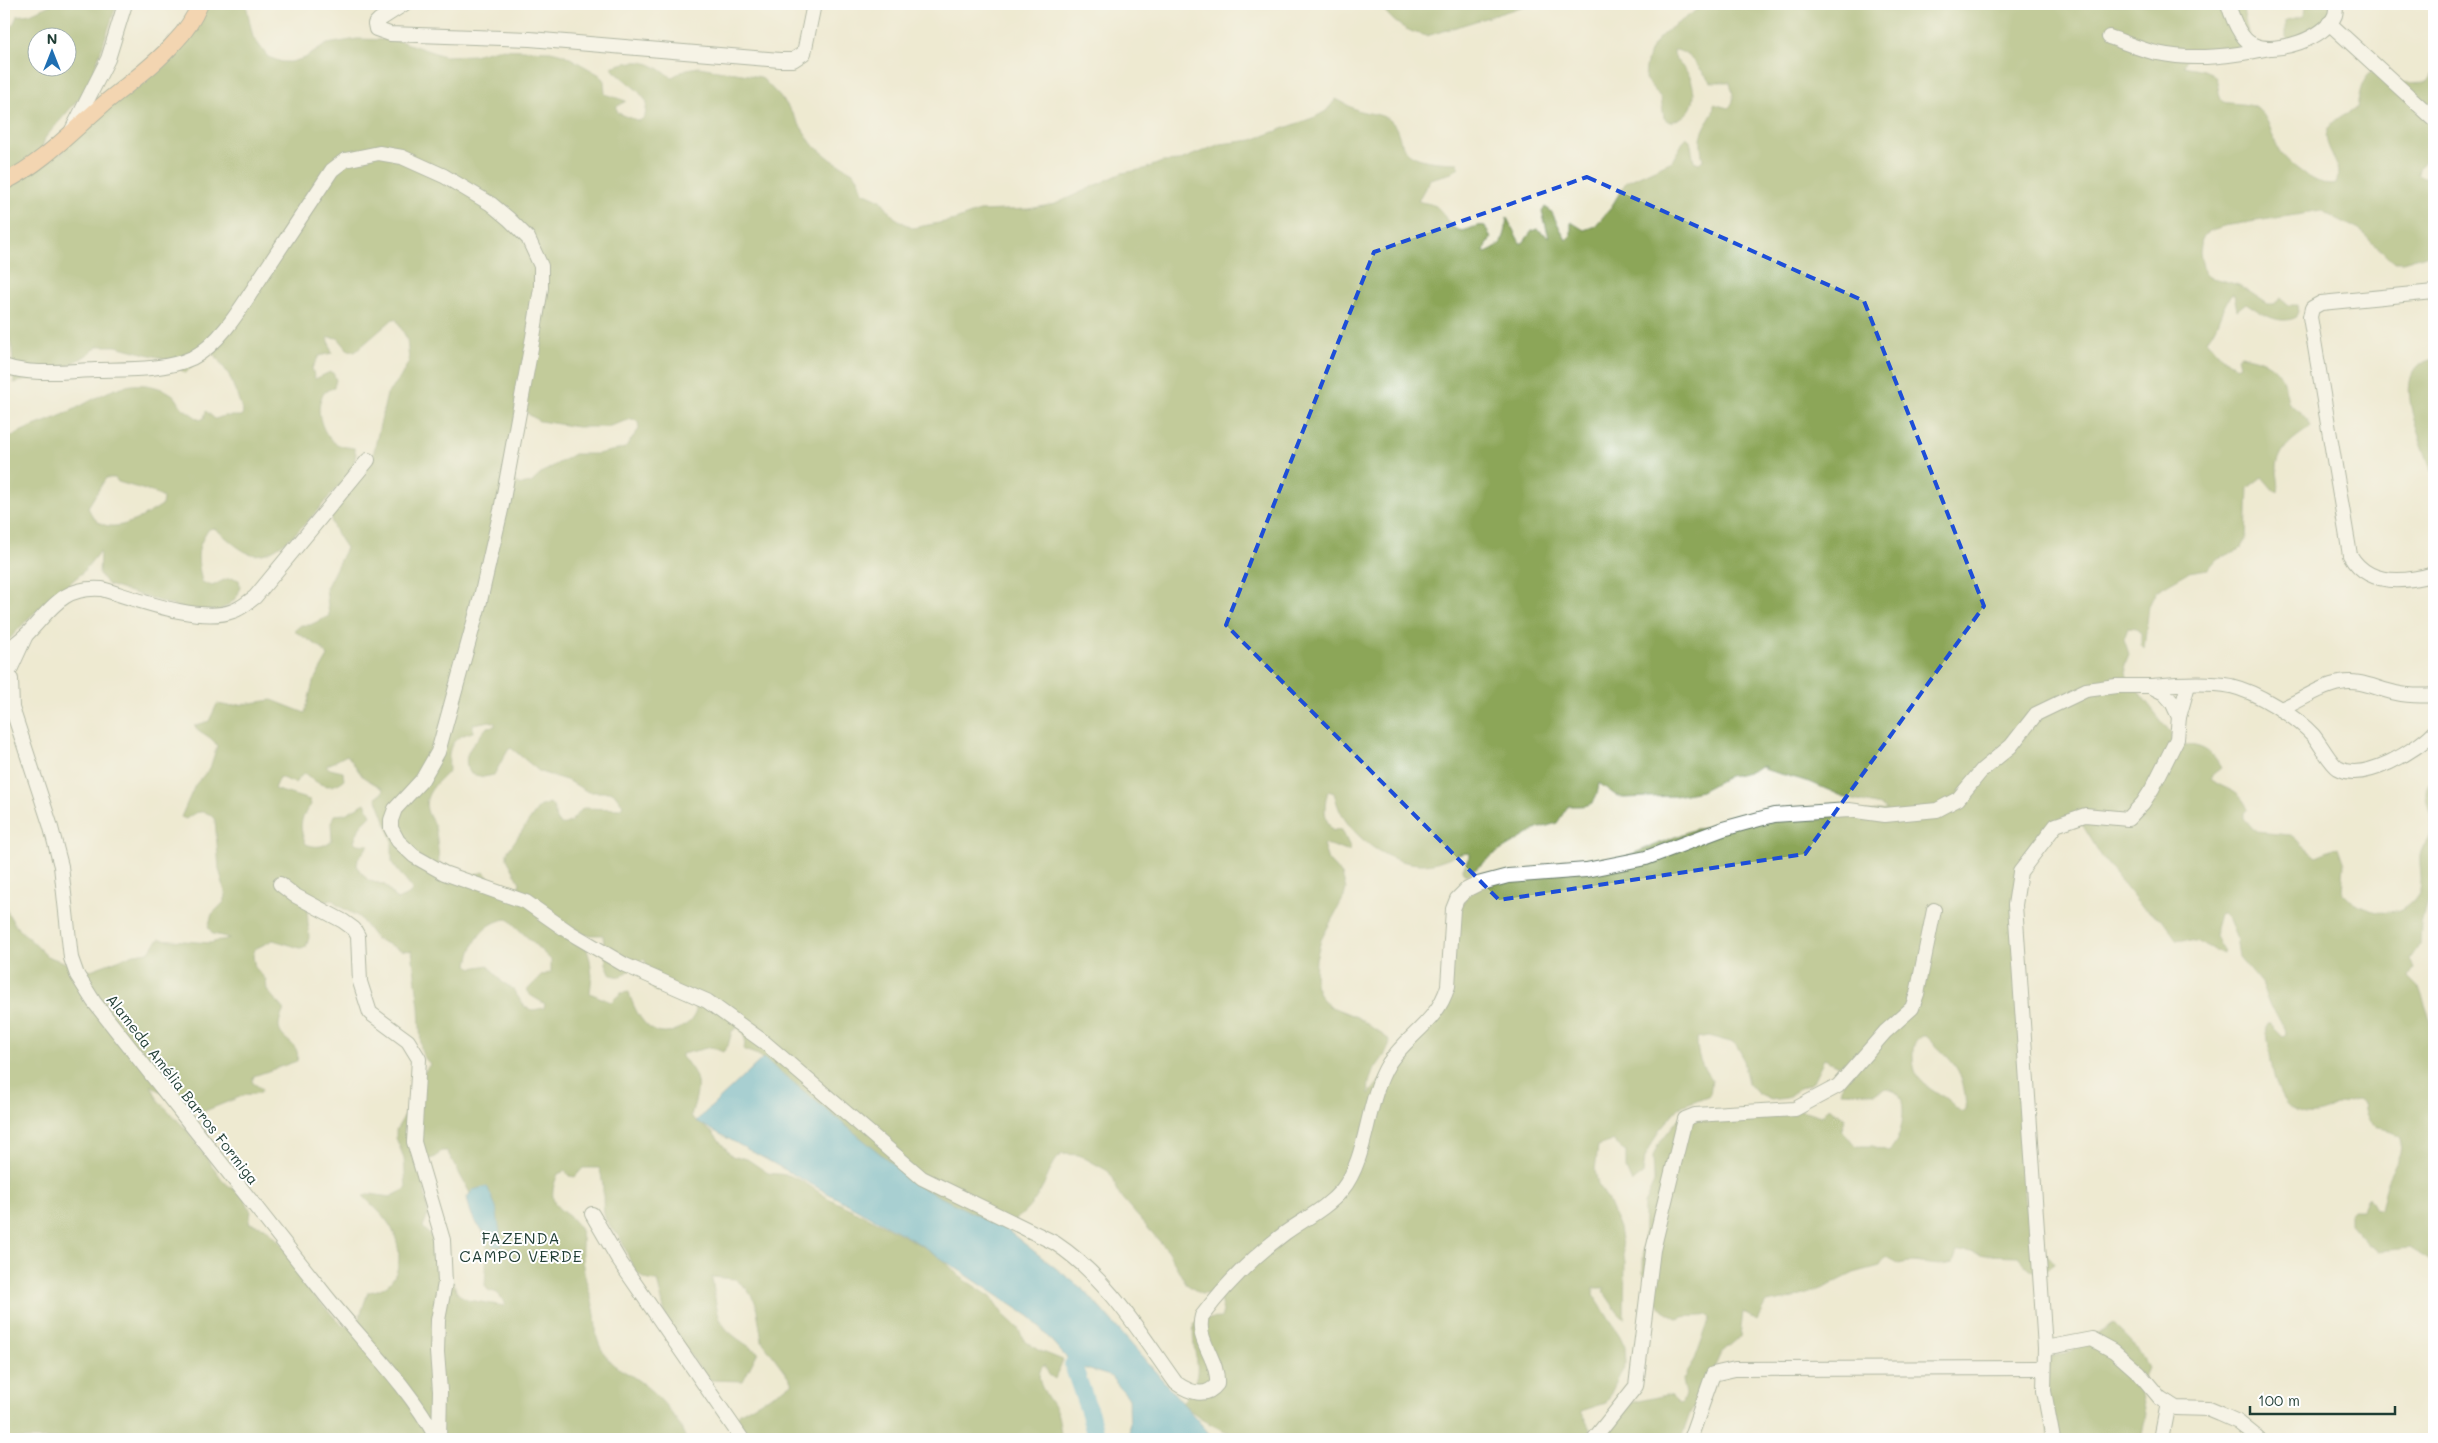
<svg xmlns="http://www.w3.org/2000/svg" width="2438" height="1443" viewBox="0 0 2438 1443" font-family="Mali,sans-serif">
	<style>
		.forest { fill: #8ca658; stroke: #567246; fill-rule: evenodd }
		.water { fill: #52b0d0; stroke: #387682 }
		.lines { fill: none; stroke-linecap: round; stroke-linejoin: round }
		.river { stroke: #52b0d0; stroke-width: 18 }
		.minor-casing { stroke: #677a6b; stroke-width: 16 }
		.major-casing { stroke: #677a6b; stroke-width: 18 }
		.minor { stroke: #fff; stroke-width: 14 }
		.major { stroke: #f9bc89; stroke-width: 16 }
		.marked { fill: none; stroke: #1d4ed8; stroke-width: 4; stroke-dasharray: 10 6; stroke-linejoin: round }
		.labels { text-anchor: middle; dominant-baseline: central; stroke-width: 4; stroke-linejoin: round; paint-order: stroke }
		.street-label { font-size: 15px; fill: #1f3d34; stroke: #fff }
		.neighbourhood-label { font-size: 16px; letter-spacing: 1px; fill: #1f3d34; stroke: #fff }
	</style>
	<rect width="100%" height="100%" fill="#fff"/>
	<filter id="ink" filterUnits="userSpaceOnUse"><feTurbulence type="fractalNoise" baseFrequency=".02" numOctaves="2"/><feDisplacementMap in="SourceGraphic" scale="10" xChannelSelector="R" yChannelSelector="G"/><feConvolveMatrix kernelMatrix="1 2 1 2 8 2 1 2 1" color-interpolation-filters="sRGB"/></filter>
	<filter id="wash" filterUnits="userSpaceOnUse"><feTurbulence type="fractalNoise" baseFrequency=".0096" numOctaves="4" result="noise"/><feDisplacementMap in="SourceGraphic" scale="20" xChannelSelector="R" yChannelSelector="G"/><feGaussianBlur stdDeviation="1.12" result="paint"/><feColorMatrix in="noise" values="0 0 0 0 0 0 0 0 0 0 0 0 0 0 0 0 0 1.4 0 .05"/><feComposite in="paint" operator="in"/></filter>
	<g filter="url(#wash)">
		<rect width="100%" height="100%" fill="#eeead1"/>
		<g class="forest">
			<path d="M52 4H117L88 88 45 138 42 148 46 155 63 153 65 142 206 4H246L253 37 268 57 282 62H291L305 58 327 44 357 39 397 40 444 56 473 55 497 49 551 51 563 54 600 75 604 81 605 94 626 101 616 107 618 113 639 121 645 117 647 102 638 91 614 71 612 67 614 66C627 62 641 59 654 66 661 69 665 74 672 77L687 69 699 67 761 77 785 102 812 144 832 160 853 172 858 178 863 192 881 200 894 217 912 228 955 220 979 211 1028 209 1055 204 1122 173 1144 169 1162 162 1178 161 1220 144 1252 140 1315 117 1326 111 1336 99C1343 102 1350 107 1357 110 1368 114 1380 113 1390 120 1398 127 1398 135 1402 144 1409 163 1441 162 1458 163L1459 167 1452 173 1430 179 1418 201C1423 203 1432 203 1437 207 1445 213 1447 226 1458 230 1468 233 1475 223 1485 226L1491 238 1484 251 1485 253C1503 247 1506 235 1507 218L1520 243H1523L1532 231 1537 229 1549 237 1542 212 1545 207 1551 211 1566 240 1571 235V222L1584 230 1595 226 1610 209 1626 182 1672 161 1686 137 1690 140 1694 161 1699 163 1703 160C1701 151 1699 138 1704 129 1708 119 1714 115 1714 104L1728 108C1737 101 1732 92 1730 82H1711C1702 72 1688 50 1674 50 1673 62 1686 67 1690 77 1699 99 1693 117 1669 122L1664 118 1661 98 1645 79C1647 30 1673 32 1703 4H2242L2249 38C2235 55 2207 56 2186 60L2184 66C2192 68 2204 69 2211 73 2221 78 2216 95 2223 102 2232 104 2246 103 2254 107 2270 114 2271 137 2279 150 2287 163 2321 190 2336 184 2348 153 2295 135 2357 108 2359 94 2361 79 2373 71L2400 83 2427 82 2431 79 2434 66V126L2432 125 2434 151 2419 168 2418 173 2423 178 2434 180V246L2426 255 2403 262H2394L2359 230 2322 211 2224 226 2209 231 2202 238 2200 252 2204 272 2209 277 2239 285 2268 304H2274L2281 298 2289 305H2297L2298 312 2295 318C2277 325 2261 313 2246 303L2237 310 2234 295 2232 294C2221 307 2219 326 2207 340L2221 356 2236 367 2240 365 2238 357 2241 355C2273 360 2283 370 2288 402 2295 409 2309 417 2311 427 2296 437 2278 448 2277 469 2277 477 2280 483 2278 492L2274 491 2262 477 2248 488 2246 539 2242 548 2217 559 2208 569 2189 572 2156 591 2149 606 2144 649 2141 645V633L2136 629 2128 628 2124 639 2129 654 2125 664 2127 677 2171 733 2174 744C2198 745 2209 746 2221 768L2212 775 2211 779C2227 792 2238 787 2248 809L2244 813V818L2256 832 2291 835 2316 856 2338 847 2344 864 2342 892C2361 914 2400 923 2418 894 2424 883 2419 867 2420 856 2421 846 2431 837 2432 828 2434 810 2416 792 2434 778V874L2421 924 2420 945 2410 960 2414 970 2409 977 2419 987 2434 1030V1264L2409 1248 2379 1251 2367 1244 2349 1224V1214L2353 1210H2363L2368 1198 2375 1210 2380 1209 2386 1183 2400 1154 2402 1137C2384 1121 2369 1140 2363 1103L2358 1099C2341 1100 2331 1112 2315 1114 2271 1120 2272 1057 2266 1028L2267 1024H2270L2283 1037 2286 1033 2285 1027 2270 1006 2261 983 2239 957 2236 937 2228 918 2223 913 2219 914C2214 934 2211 932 2224 951L2223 954 2200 943 2176 939 2163 920 2147 911 2138 903 2102 857 2083 826 2075 820 2064 818 2025 870 2018 908 2027 1148C2020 1181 2023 1212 2037 1244 2042 1253 2051 1256 2055 1264 2037 1278 2030 1271 2018 1256L1985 1255 1966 1251 1957 1252 1953 1263C1933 1269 1917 1258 1899 1264L1886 1257 1880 1266 1854 1273 1822 1289 1795 1298 1766 1303 1757 1320 1743 1312 1740 1337 1721 1353 1704 1390 1690 1413 1681 1439H1247C1223 1432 1201 1421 1182 1403 1211 1364 1189 1362 1194 1323L1201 1319 1221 1318 1223 1311 1219 1297 1215 1294H1201L1186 1284 1167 1250 1119 1195 1113 1178 1108 1171 1079 1155 1062 1154C1052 1162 1050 1173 1044 1184 1028 1216 1011 1227 977 1233L760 1076 762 1059 758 1055 744 1050 745 1039 739 1027 732 1031 728 1046 723 1052 711 1047 682 1054V1057C704 1080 698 1089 691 1117L713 1133 732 1156 747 1159 768 1173 788 1175 802 1181 828 1198 885 1226 939 1255 959 1276 991 1297 1003 1314 1018 1328 1024 1340 1038 1350 1063 1360 1055 1379 1049 1375 1044 1365C1030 1380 1051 1399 1057 1412 1060 1420 1060 1431 1062 1439H738L731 1427 740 1413 793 1383 762 1341 756 1304 747 1289 735 1279 712 1277C719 1324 716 1326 758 1352L743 1381 708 1380 668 1325 657 1281C632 1281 630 1256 621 1240 617 1233 608 1226 605 1218 601 1206 606 1185 599 1168H583L575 1177 569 1176 565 1171 558 1174C539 1218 577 1205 582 1238 583 1244 581 1251 582 1257 583 1274 589 1289 593 1305 599 1327 591 1335 606 1356 613 1367 621 1369 632 1376 655 1391 676 1413 686 1439H4V906L15 925 47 956 88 971 134 954 148 952 159 939 210 943 230 938 213 934 208 927 212 914 224 902 226 896 219 869 215 820C206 808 196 811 186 819L181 817 195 785 210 768 217 746C212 736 202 735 194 726L209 721 217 704 229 706 272 700 305 713 313 682 328 656 320 647 294 631 301 625H310L329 616 326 588 346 548C325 517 329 518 340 484 323 503 277 566 248 553 236 548 224 535 214 528L209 529C195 549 197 558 202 582L212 586C221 582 229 575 239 580 245 601 219 612 203 615L108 585 99 574 100 551 82 573 30 617 4 645V441C21 429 41 424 60 416 98 400 128 369 172 394 177 397 179 405 184 409 189 413 195 416 200 420L204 418 206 411 215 419 224 416H242L243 411 229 375 212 351 199 358 185 374 173 361 116 346H98C77 366 42 377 14 383L12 348 4 317V45L17 16 30 14ZM38 38H68V68H38ZM393 319H396L407 339 409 361 400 378 387 394 371 464 363 467 354 463 356 454 354 448C349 447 343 447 339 445 322 438 313 407 324 393 326 391 331 388 334 387L336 380 333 373 330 372 315 379 312 368 319 356 332 353 328 337 338 338 348 350 355 352ZM515 396H517L528 414 539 421 578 427H607L632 419 638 422 639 429 625 448 597 454H574L543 472 531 483 520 485 509 477 516 405ZM106 478H115L118 482 155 493 163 498 162 505C141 518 102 544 88 507ZM490 721 495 723V726L487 727C475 743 458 755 471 774L484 777 494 775 507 751 511 748 540 772 569 781 588 792H613L623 805 620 809 583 808 570 822 562 825 556 820 554 808 550 803 539 807 507 852V859L520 883 518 887 509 892 504 883 492 881 484 872 454 879 439 873C440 864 437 835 435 827 433 822 430 818 428 813 421 795 438 782 449 771 448 749 449 738 473 732V724ZM347 755 363 777 383 789 382 793 376 797 392 839V863L412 889 410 894 397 900 385 885 368 880 357 867 358 859 369 845 357 844 354 841 361 825 371 815 365 803 345 814 334 815 331 823 332 840C324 847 316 848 306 844 299 828 299 819 311 805L310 800 274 789 279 777 295 783 304 773C318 784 328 792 344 780L343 772 330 769 326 766ZM1760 766 1766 767 1763 769 1810 782 1849 799 1881 806 1887 810 1695 829 1602 866 1481 884 1466 897 1457 918 1444 1012 1398 1058 1369 1094C1365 1070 1389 1059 1390 1040L1357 1017 1329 1006 1320 996 1315 984 1316 959 1321 940 1344 897 1346 889 1342 875 1328 860 1323 845C1333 843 1339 851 1349 851L1350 847 1342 830 1337 829 1333 831C1323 818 1324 806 1328 791L1334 793C1336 800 1338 808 1342 815 1358 842 1392 865 1424 864 1440 864 1454 853 1469 853V857L1462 870 1464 874 1468 875 1493 855 1537 829 1557 823 1568 806C1591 806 1596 807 1599 783L1614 794 1623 798 1675 796 1701 791 1729 776 1753 771ZM333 900 337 905 359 917 376 939 401 950 412 951 419 1007 421 1049 423 1056 430 1064 421 1077 413 1101 396 1130V1138L404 1158 406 1189 390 1197 371 1194 363 1196C373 1206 385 1216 392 1229 405 1255 401 1289 368 1292L356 1328 341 1324 313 1295 291 1254 265 1227 249 1223 251 1212 245 1198 224 1182 186 1129 158 1100 151 1085 171 1099 195 1111H205L245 1095 260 1093 262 1089 252 1082 254 1076 297 1061C303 1036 266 1044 284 1010L267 990 266 980 255 967 253 956 255 949 273 940 300 948 306 947 309 938 307 908 316 903ZM508 919 551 960V972L541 976 527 990 530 995 545 1004 544 1008 533 1010 525 1007 512 988 502 982 488 965 472 968 468 965C471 943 484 921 508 919ZM583 935H603L606 964 611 975 621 977 644 959C649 968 647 974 649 982 653 997 666 990 676 991 681 991 687 995 691 997L696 1011C692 1021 688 1024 678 1029 652 1044 635 1014 629 992L621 993 611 1002 590 993 592 976 590 960ZM1708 1036 1734 1043 1741 1052 1748 1083 1758 1094 1771 1100 1787 1098 1798 1089 1812 1083 1824 1059 1846 1070 1840 1092 1875 1093 1887 1088C1891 1089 1895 1090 1898 1093 1908 1104 1902 1142 1888 1151L1873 1146H1857L1842 1130 1845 1118 1829 1107 1822 1116 1798 1109 1679 1118 1659 1143 1653 1156 1654 1182 1644 1204 1643 1272 1653 1298 1663 1310 1678 1319C1687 1314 1697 1318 1707 1315L1710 1318 1694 1362 1682 1381 1685 1394 1682 1402 1679 1403 1672 1396 1666 1395 1630 1403 1598 1429 1591 1431 1581 1411 1606 1403 1626 1363 1625 1347 1620 1336 1593 1294 1594 1288H1605L1603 1291 1618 1313 1624 1319 1625 1262 1619 1228 1607 1198 1598 1185 1595 1170 1598 1146 1613 1141 1626 1152V1169L1632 1183 1643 1174 1645 1158 1659 1130 1679 1107 1710 1095 1712 1080C1701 1066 1697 1056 1697 1038ZM1923 1036H1926C1955 1065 1964 1067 1966 1110L1964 1112C1957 1110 1954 1105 1949 1101 1929 1084 1913 1085 1913 1055 1913 1046 1915 1040 1923 1036ZM441 1151H447L471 1195 487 1245 485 1286 488 1290 497 1293 505 1303 504 1306 469 1300 458 1294 434 1240 423 1227 428 1214 421 1162 436 1157Z"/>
			<path d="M1380 4H1531L1427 36C1406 32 1391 22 1380 4Z"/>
			<polygon points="2305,4 2341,4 2340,14 2291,44 2286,37 2286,20 2304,16"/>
			<path d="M2434 359V477C2426 452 2395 389 2417 367 2421 363 2428 361 2434 359Z"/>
			<polygon points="2114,1323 2131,1340 2147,1368 2140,1384 2146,1414 2141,1439 2048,1439 2046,1367 2052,1357 2071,1351"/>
		</g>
		<g class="water">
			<polygon points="763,1058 922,1188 1007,1230 1085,1291 1214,1439 1130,1439 1129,1398 1110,1376 1073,1365 1030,1317 915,1241 696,1121"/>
			<path d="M487 1186 496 1207 502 1246H493C488 1231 485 1235 477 1224 471 1216 469 1207 467 1197L473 1190Z"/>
		</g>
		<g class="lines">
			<polyline class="river" points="1073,1365 1090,1414 1096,1439"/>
		</g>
	</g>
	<g filter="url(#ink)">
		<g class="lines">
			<defs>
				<g id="minor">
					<polyline points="404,4 379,20 375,24 376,29 390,34 530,39 780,60 793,60 804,53 814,4"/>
					<path d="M2228 4C2232 17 2240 40 2254 45 2276 55 2326 38 2335 15 2336 12 2336 7 2336 4"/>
					<polyline points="2329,23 2434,119"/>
					<path d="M2109 37C2125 42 2141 50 2157 53 2195 61 2233 56 2270 48"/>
					<polyline points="72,130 108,59 125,4"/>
					<path d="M2434 292 2321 303 2312 308 2310 317 2350 555C2368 586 2404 583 2434 574"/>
					<path d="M4 366C32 376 66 371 95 370 125 369 164 371 192 358 224 342 247 297 267 268 289 235 310 203 332 170L345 160 379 153 402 157 444 176 491 204 509 219 528 238 541 266V288L533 337 501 510 480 601 438 752 422 780 395 809 391 820V828L398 841 414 856 444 873 526 902 569 932 625 965 707 1001 764 1042 922 1178 1055 1243C1108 1278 1140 1333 1176 1383 1189 1392 1206 1399 1217 1384 1219 1359 1195 1340 1202 1316 1226 1284 1253 1257 1285 1233 1304 1219 1326 1209 1342 1190 1369 1156 1365 1102 1389 1063 1408 1034 1437 1023 1448 986L1453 909 1457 899 1466 890 1478 884 1508 876 1586 870 1646 858 1723 829 1774 815 1849 810 1885 815 1937 810 1958 799 1982 770 2011 746 2036 714 2086 690 2116 686H2150L2164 693 2172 702 2179 717 2177 739 2152 789 2143 803 2128 819 2085 815 2056 825 2020 872 2015 905 2045 1348"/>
					<path d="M4 653C12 646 21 640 28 633 52 608 63 586 102 589 136 599 200 624 233 611 242 608 248 602 255 597L368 460"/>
					<polyline points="10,670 26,635"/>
					<path d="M11 679 12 708 50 824 61 866 71 958 77 975 94 1002C172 1100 248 1198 326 1296 363 1342 409 1386 437 1439"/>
					<path d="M2151 686C2173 684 2210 682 2231 686 2257 692 2295 716 2313 735 2320 743 2330 763 2338 768 2364 783 2417 750 2434 732"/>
					<path d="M2280 709C2300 702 2319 686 2340 683 2361 679 2376 689 2396 693 2409 696 2421 696 2434 695"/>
					<polyline points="2179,717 2188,685"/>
					<polyline points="280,884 294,895 343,921 354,929 358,936 360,982 370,1013 408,1041 419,1059 414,1142 443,1240 445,1283 438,1320 437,1352 440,1391 439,1439"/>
					<polyline points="592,1214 620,1262 742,1439"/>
					<polyline points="1594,1439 1636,1386 1653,1250 1685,1119 1695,1115 1795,1109 1838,1086 1885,1032 1912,1008 1917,994 1934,910"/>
					<polyline points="1690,1439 1713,1374 1735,1369 2043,1368"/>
					<polyline points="2053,1439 2044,1391 2045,1348 2092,1339 2114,1351 2139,1373 2160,1398 2176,1408 2208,1409 2220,1414 2238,1422 2259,1439"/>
					<polyline points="2161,1439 2168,1403"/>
				</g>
				<path id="major" d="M4 182C43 163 73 130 106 102 129 83 155 65 175 42 186 31 194 18 200 4"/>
			</defs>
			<use href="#minor" class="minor-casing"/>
			<use href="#major" class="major-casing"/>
			<use href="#minor" class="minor"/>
			<use href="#major" class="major"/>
		</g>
	</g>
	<path d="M0 0H2438V1443H0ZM1587 177 1864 301 1984 606 1805 854 1499 900 1226 625 1374 252Z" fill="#eeead1" fill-opacity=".55" fill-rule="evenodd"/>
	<path class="marked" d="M1587 177 1864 301 1984 606 1805 854 1499 900 1226 625 1374 252Z"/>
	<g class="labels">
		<g class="street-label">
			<text transform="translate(183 1089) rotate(52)">Alameda Amélia Barros Formiga</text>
		</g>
		<g class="neighbourhood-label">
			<text x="521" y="1237">FAZENDA<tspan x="521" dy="18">CAMPO VERDE</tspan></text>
		</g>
	</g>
	<rect width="2438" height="1443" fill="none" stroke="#fff" stroke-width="20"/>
	<g transform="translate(52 52)"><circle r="24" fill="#ffffff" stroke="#a5b1ae"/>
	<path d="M0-4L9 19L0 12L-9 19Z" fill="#1f6fb2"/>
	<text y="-8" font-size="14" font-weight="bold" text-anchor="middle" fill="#1f3d34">N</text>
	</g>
	<path d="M2250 1406v8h145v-8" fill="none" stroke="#1f3d34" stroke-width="2.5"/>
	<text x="2258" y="1406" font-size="15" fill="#1f3d34" stroke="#ffffff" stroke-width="4" paint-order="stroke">100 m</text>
</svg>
